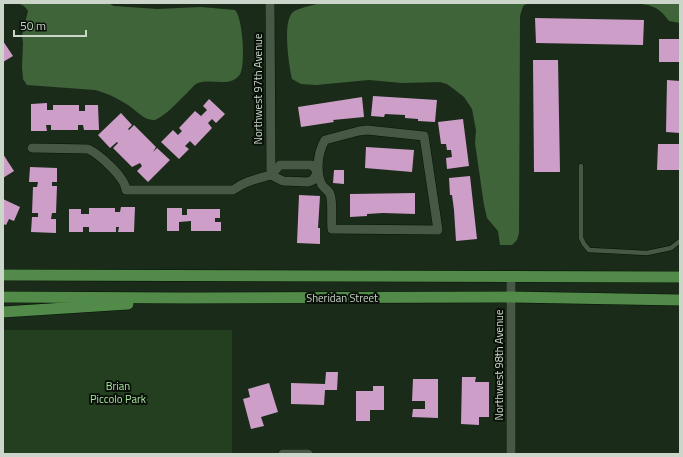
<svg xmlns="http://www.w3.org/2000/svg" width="683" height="457" viewBox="0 0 683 457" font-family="'Titillium Web',sans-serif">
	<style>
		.green { fill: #233f1f }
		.water { fill: #40643a }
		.building { fill: #cc9ec8 }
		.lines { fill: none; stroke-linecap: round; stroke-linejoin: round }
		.service-casing { stroke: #051304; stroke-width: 5.5 }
		.minor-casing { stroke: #051304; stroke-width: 10 }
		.primary-casing { stroke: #051304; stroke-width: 12 }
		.service { stroke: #475844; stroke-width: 4.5 }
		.minor { stroke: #475844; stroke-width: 9 }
		.primary { stroke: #518a49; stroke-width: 11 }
		.labels { text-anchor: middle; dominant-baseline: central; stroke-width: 4; stroke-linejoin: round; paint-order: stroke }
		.street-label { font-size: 11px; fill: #cbd5c9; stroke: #0a1109 }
		.park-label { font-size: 11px; fill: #a7e19e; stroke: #0a1109 }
	</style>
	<rect width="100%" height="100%" fill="#1b2b19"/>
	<rect class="green" x="3" y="330" width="229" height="124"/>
	<g class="water">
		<path d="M3 3H108L114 6 157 9 201 7 235 10C243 19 245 61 241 72 240 75 237 78 235 79 226 86 207 78 196 84 193 86 190 90 187 93 177 102 168 114 155 120 144 121 136 110 128 105 117 98 107 93 95 90L27 85 23 79 22 67 23 43 22 36 28 11C23 2 13 3 3 4Z"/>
		<path d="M320 3H528L523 6 520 16 519 233 517 240 512 245H500L498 231 487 218 484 205 475 143 476 130 472 109 464 97 455 90 447 84 440 82 402 83 369 80 316 85 301 84 292 79C289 66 282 21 293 12 298 8 314 5 320 3Z"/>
		<path d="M629 3H680V23L669 21C658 5 648 4 629 3Z"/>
	</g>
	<g class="building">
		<polygon points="535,18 644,20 643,45 536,43"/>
		<rect x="659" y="39" width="21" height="23"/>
		<polygon points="3,41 13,56 3,62"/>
		<polygon points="533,60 558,60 560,172 534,172"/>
		<polygon points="667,80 680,81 680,133 666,132"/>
		<polygon points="373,96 437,100 435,122 418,121 418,119 405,118 405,115 385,114 384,117 371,116"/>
		<polygon points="362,97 364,117 333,120 334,122 301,127 298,107"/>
		<polygon points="209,99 225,114 216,123 212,119 208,123 212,128 195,146 190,141 185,146 189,149 179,159 161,142 173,130 178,135 182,131 179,128 195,111 201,116 207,110 203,106"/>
		<polygon points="47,103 47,110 53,110 53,105 79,105 79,111 85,111 85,105 98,105 99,130 84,130 83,125 78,125 78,130 51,130 51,125 46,125 47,131 31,131 31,104"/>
		<polygon points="121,113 132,125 128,129 129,130 134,125 156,147 153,152 157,148 170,160 148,182 137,171 142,166 140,163 132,167 113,148 118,143 117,142 110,148 98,135"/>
		<polygon points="463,119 469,166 447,169 446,158 452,157 451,150 447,150 446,144 441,144 438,122"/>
		<polygon points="658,144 680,144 680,170 657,170"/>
		<polygon points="366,147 414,150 412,172 365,168"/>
		<polygon points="3,154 14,171 3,178"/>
		<polygon points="30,167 57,168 57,182 52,182 52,186 57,186 56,213 52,213 51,219 56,219 56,233 31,232 32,217 38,217 38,213 32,213 33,187 37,187 38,182 29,182"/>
		<polygon points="334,170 344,170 344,184 333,183"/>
		<polygon points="470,176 477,239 456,241 454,210 452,195 450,195 449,178"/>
		<polygon points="415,193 415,214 383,213 367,214 367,216 350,217 350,194"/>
		<polygon points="299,195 320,196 318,228 320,228 320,244 297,243"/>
		<polygon points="3,199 20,207 14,221 9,219 6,225 3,224"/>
		<polygon points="121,207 135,207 134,232 118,232 119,227 116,227 116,232 89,232 89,227 83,227 83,232 69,232 69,209 81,209 81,214 89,214 89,208 115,208 115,212 120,212"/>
		<polygon points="167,208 182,208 182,215 187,215 187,209 220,209 220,218 215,218 215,222 221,222 221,231 191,231 191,221 179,222 179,231 167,231"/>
		<polygon points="326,372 338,372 337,390 325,390 324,405 291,404 291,383 325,384"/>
		<polygon points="462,377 476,377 475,382 489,382 489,417 479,417 479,425 461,424"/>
		<polygon points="413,379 438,379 438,418 412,417 413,409 425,409 425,401 412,401"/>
		<polygon points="269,383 278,412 261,417 264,426 251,429 243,399 250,397 248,389"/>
		<polygon points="373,386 384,386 384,410 370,410 370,421 356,421 356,391 373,391"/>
	</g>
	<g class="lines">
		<defs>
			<polyline id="service" points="581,166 581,238 584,244 589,250 647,253 671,248 680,241"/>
			<g id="minor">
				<polyline points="270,3 271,175"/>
				<path d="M367 130 424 136 438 230 332 229C331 221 333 200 330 194 329 191 324 188 322 185 315 172 318 152 325 140L359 131Z"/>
				<path d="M32 148 88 149C99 154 125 177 126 190H233C245 181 257 179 271 175"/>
				<polygon points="280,165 312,165 318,172 313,180 308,182 283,181 271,175"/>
				<polyline points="511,276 511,454"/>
				<polyline points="283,454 308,454"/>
			</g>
			<g id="primary">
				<polyline points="3,275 680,277"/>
				<polyline points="3,297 186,298 511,297 680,300"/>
				<polyline points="3,312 128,304"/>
			</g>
		</defs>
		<use href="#service" class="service-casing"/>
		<use href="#minor" class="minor-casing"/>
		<use href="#primary" class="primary-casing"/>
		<use href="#service" class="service"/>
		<use href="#minor" class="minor"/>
		<use href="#primary" class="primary"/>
	</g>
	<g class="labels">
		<g class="street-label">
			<text transform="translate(258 89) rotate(-90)">Northwest 97th Avenue</text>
			<text x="342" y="298">Sheridan Street</text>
			<text transform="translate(499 365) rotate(-90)">Northwest 98th Avenue</text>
		</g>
		<g class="park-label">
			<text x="118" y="386">Brian<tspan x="118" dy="13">Piccolo Park</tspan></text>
		</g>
	</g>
	<rect width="683" height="457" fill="none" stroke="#cbd5c9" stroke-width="8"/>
	<path d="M14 30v6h72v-6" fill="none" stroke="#cbd5c9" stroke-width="2"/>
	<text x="20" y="30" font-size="12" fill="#cbd5c9" stroke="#0a1109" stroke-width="3" paint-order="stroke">50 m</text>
</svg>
